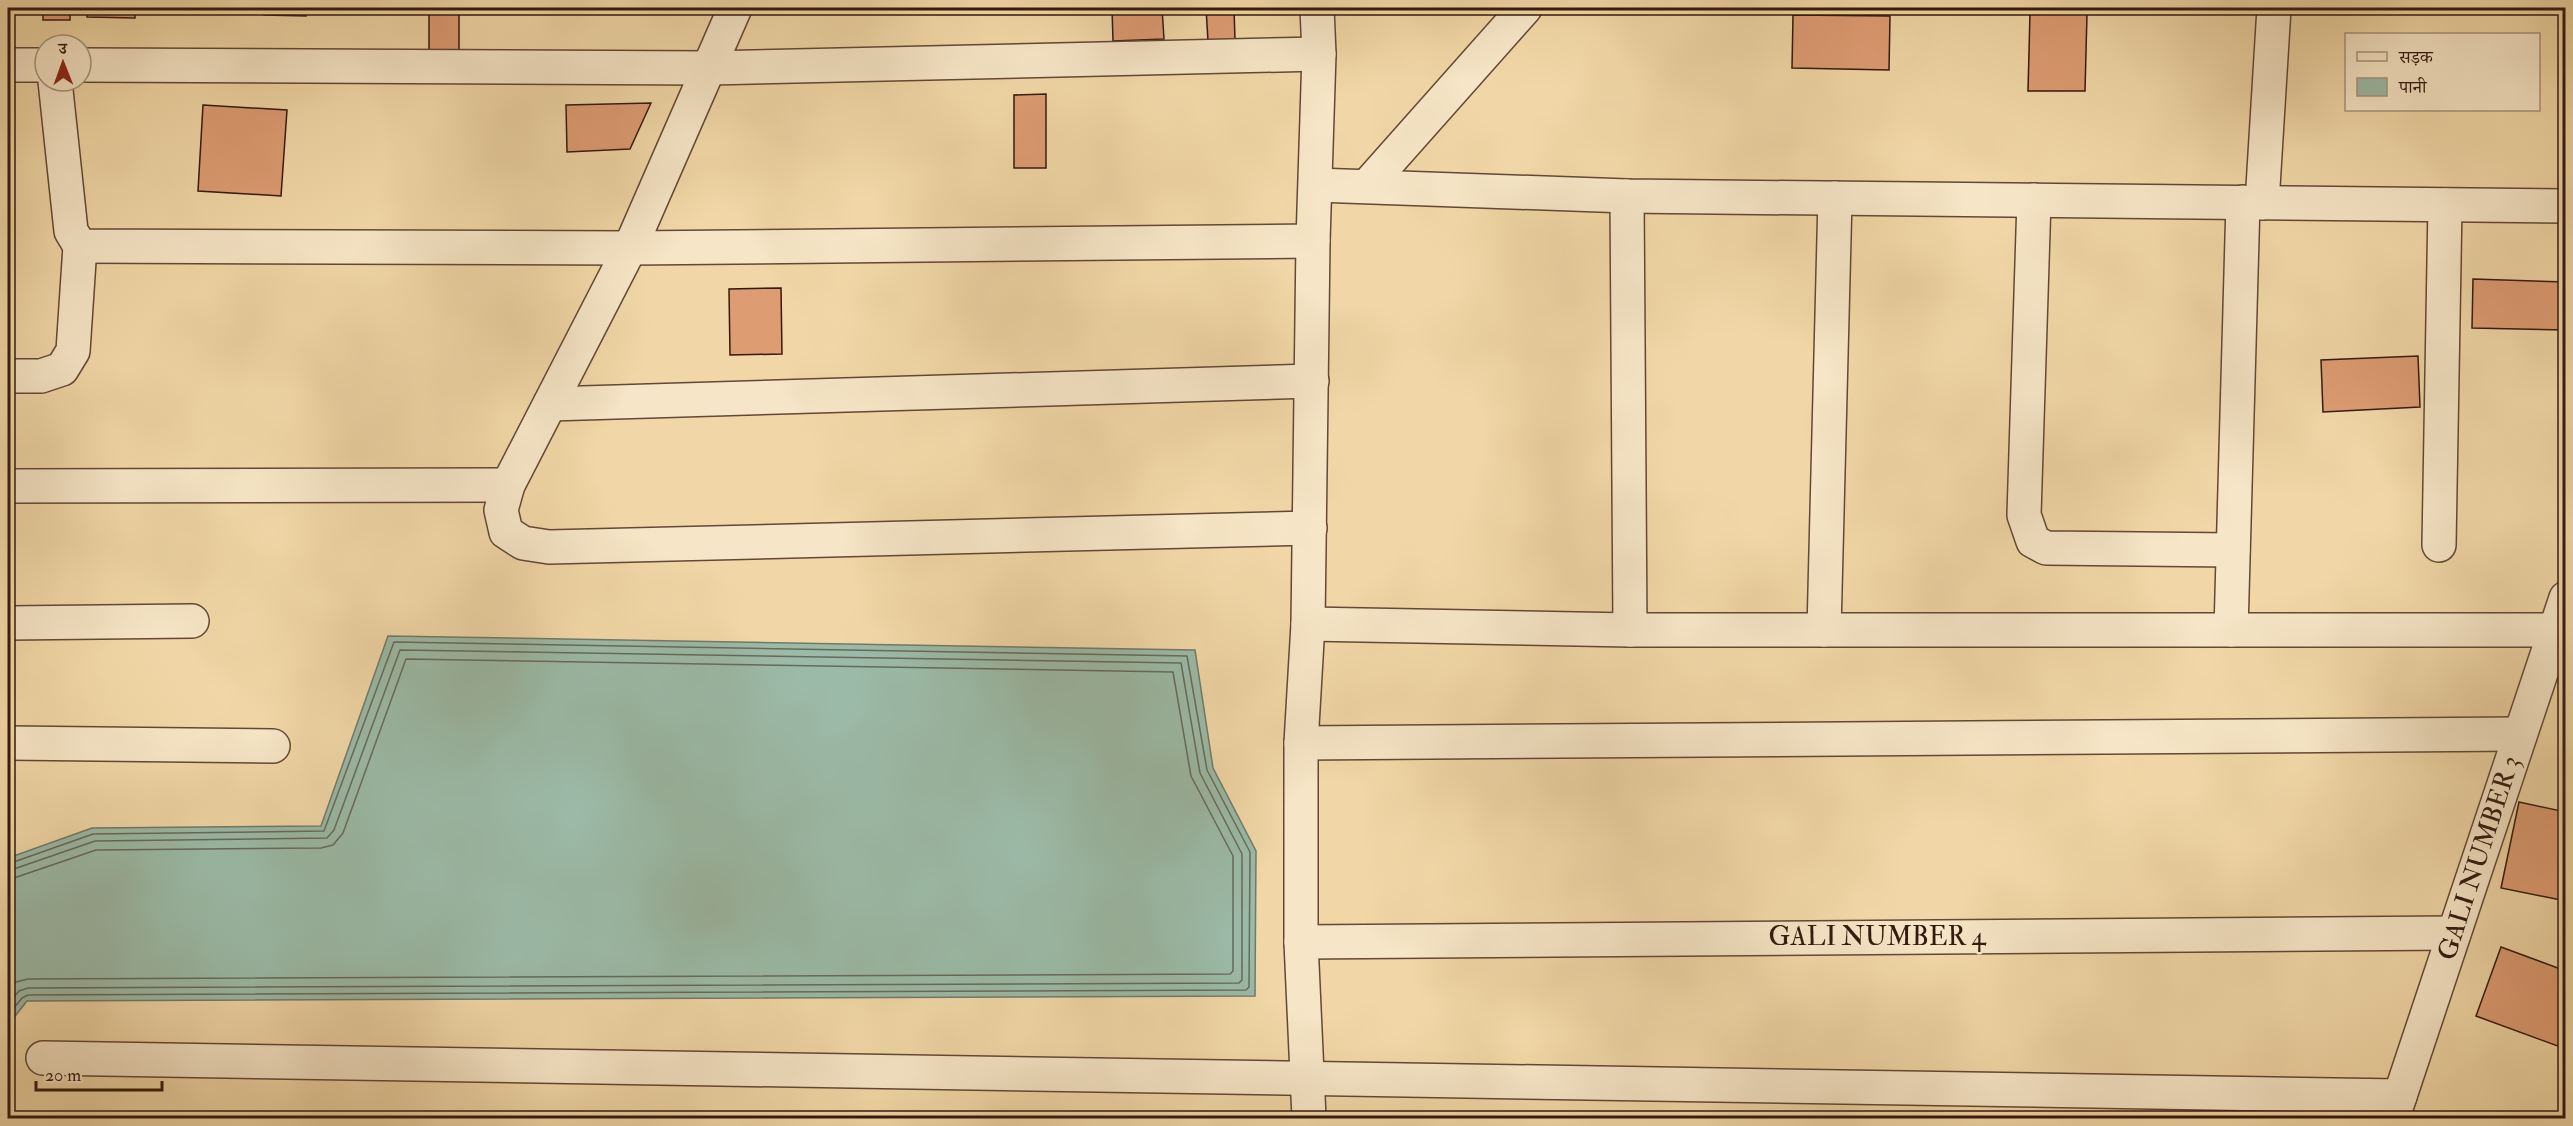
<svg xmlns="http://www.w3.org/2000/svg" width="2573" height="1126" viewBox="0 0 2573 1126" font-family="'IM FELL Double Pica','Noto Serif Devanagari',serif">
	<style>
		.water { fill: #9bbaa7; stroke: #717a6a; stroke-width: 1.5 }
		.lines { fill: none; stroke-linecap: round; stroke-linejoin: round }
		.shore { stroke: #676a5b; stroke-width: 1.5 }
		.building { fill: #de9c73; stroke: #33190f; stroke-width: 1.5 }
		.minor-casing { stroke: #624835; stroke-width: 36 }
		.minor { stroke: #f6e5c6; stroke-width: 33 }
		.labels { text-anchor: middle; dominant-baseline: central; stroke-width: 5; stroke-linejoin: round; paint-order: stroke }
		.street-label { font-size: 26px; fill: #33190f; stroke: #f6e5c6 }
	</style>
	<rect width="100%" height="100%" fill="#f1d7a7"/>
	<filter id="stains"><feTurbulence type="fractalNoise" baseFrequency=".00333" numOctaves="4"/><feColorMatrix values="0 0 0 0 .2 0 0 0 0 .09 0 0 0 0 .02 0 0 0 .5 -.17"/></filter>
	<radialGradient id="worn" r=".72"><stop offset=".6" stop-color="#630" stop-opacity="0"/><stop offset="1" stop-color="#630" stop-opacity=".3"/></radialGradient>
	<polygon class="water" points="388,636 1195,650 1213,768 1256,851 1255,996 27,1001 8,1025 8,858 92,828 321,826"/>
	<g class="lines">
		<g class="shore">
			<polyline points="8,864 93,834 324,831 394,642 1187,656 1207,770 1250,852 1249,987 1246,990 28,995 22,998 8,1015"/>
			<polyline points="8,871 95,841 327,838 334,830 400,650 1181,663 1200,773 1242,854 1242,980 1239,983 28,988 19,991 8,1004"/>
			<polyline points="8,880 96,850 321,848 333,845 343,833 406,659 1173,672 1191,776 1233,856 1233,971 1230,974 28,979 16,982 8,990"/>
		</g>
	</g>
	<g class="building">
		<rect x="43" y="8" width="27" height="12"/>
		<polygon points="87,8 135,8 135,18 87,17"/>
		<polygon points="264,8 306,8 306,16 264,15"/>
		<rect x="429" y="8" width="30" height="42"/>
		<polygon points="1112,8 1162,8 1164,39 1113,41"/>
		<polygon points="1206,8 1234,8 1235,40 1208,41"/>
		<polygon points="2030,13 2087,14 2085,91 2028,91"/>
		<polygon points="1793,15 1890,16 1889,70 1792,68"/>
		<polygon points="1046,94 1046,168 1014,168 1014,95"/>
		<polygon points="651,103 630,149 567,152 566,105"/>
		<polygon points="203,105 287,110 281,196 198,191"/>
		<polygon points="2473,279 2566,282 2566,330 2472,328"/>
		<polygon points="781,288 782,354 730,355 729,289"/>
		<polygon points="2418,356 2420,407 2323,412 2321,360"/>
		<polygon points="2519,802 2566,812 2566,901 2501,888"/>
		<polygon points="2501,947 2566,971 2566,1049 2476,1016"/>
	</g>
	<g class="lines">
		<defs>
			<g id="minor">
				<polyline points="735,8 630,248 508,485 501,510 506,532 523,543 549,547 1310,528"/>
				<polyline points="8,65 45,65"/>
				<polyline points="81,65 710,68 1319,54"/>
				<polyline points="55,81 71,231 80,246 630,248 1313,241"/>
				<polyline points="1316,185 1627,196 2566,206"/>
				<polyline points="1367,186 1525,8"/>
				<polyline points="1627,196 1630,630"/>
				<polyline points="2034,200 2024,515 2033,541 2046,548 2233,550"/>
				<polyline points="2262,203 2274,8"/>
				<polyline points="8,376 41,376 62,369 73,351 80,246"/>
				<polyline points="550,404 1312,381"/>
				<polyline points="8,486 508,485"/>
				<polyline points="2439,545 2445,205"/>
				<polyline points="8,623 192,621"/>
				<polyline points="1308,624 1630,630 2555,630"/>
				<polyline points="1824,630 1835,198"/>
				<polyline points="2231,630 2243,202"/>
				<polyline points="8,743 273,746"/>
				<polyline points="1301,743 2520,734"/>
				<polyline points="1301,942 2454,933"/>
				<polyline points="43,1058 2400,1096"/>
				<polyline points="2393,1117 2566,598"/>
				<polyline points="1309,1118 1301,942 1301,743 1308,624 1313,241 1319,54 1317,8"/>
			</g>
		</defs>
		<use href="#minor" class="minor-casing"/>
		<use href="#minor" class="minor"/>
	</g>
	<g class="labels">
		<g class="street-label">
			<text transform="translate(2479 858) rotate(-72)">GALI NUMBER 3</text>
			<text x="1877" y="937">GALI NUMBER 4</text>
		</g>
	</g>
	<rect width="2573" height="1126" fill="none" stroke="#f1d7a7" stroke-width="30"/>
	<rect x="9" y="9" width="2555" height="1108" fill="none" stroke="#33190f" stroke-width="3"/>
	<rect x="15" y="15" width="2543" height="1096" fill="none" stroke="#33190f" stroke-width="1.5"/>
	<rect x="2345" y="33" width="195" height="78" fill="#f6e5c6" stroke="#a8937d" stroke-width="1.5"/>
	<rect x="2357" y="52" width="30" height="9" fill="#f6e5c6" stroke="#a8937d" stroke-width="1.5"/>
	<text x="2399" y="63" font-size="18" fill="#33190f">सड़क</text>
	<rect x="2357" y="78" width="30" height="18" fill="#9bbaa7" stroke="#a8937d" stroke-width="1.5"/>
	<text x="2399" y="93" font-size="18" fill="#33190f">पानी</text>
	<g transform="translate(63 63) rotate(359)"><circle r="28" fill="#f6e5c6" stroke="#a8937d" stroke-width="1.5"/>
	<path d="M0-4.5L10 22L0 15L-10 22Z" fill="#8f2418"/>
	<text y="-9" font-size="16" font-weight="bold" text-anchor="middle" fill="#33190f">उ</text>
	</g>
	<path d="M36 1081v9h126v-9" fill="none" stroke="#33190f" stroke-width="3"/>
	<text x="45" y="1081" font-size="18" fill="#33190f" stroke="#f6e5c6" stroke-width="4.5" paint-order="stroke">20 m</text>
	<rect width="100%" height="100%" filter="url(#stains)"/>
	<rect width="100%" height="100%" fill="url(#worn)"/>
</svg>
